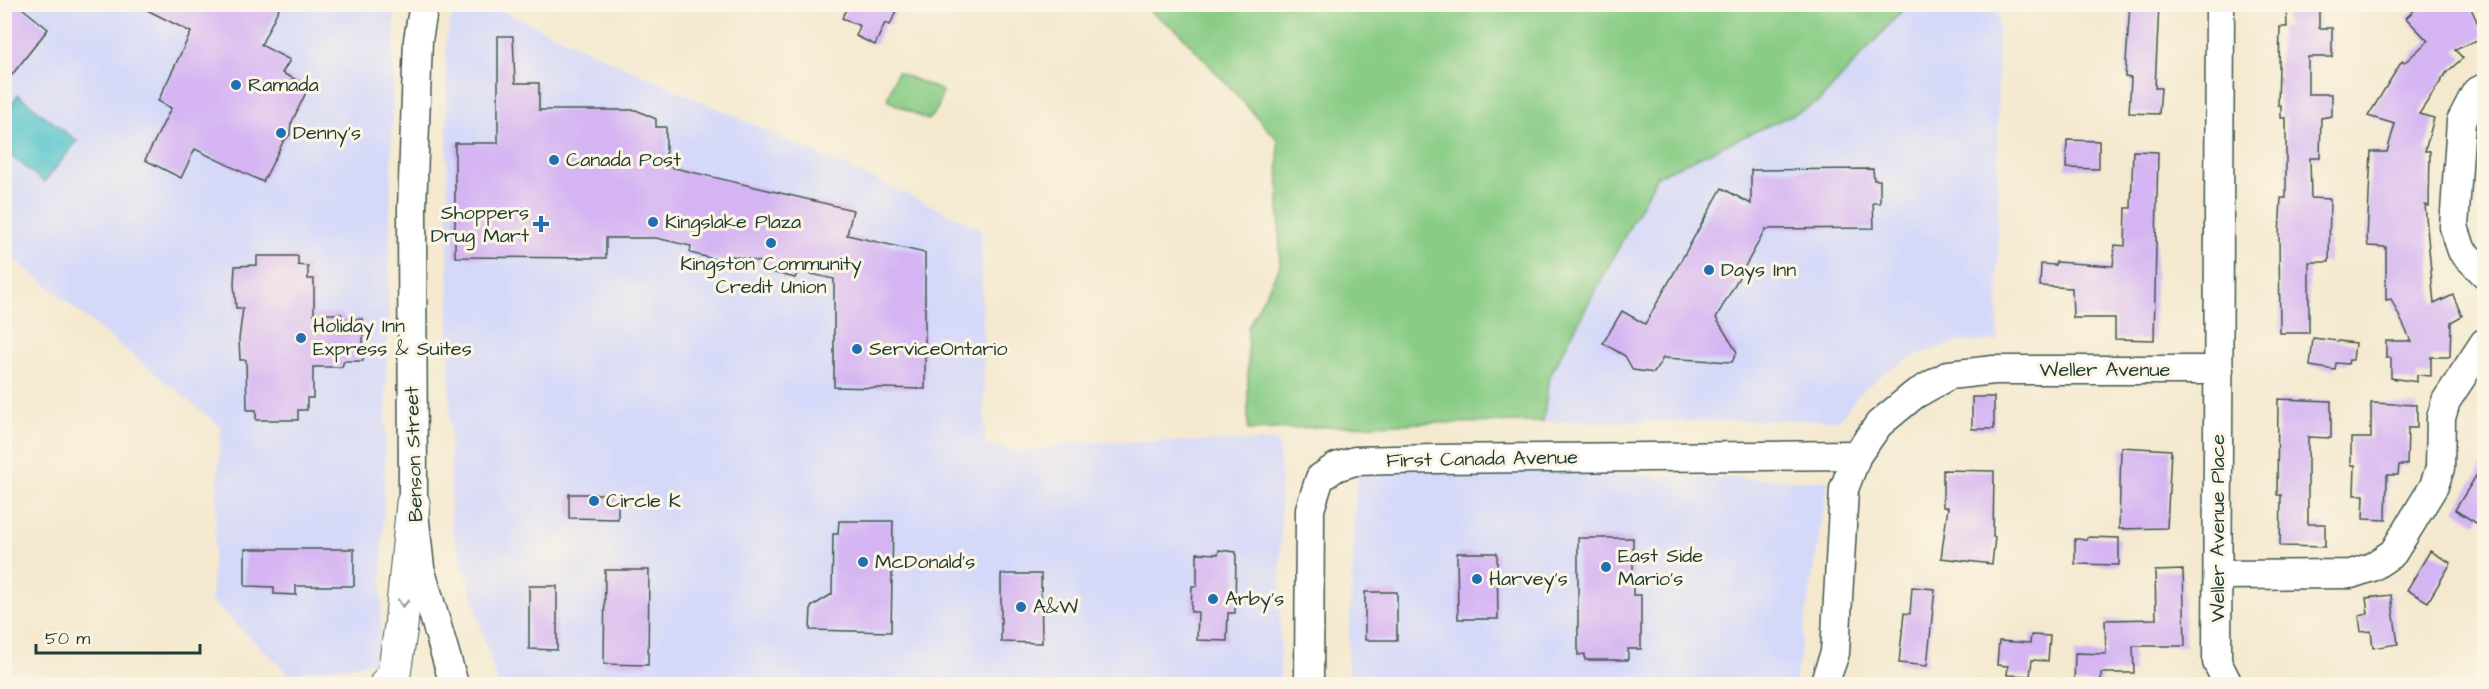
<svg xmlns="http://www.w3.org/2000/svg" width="2489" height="689" viewBox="0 0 2489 689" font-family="'Architects Daughter',sans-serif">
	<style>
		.built { fill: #d4d8f9 }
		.green { fill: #88cc85; stroke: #54845c; stroke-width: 1.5 }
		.water { fill: #57c4cd; stroke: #3b8080; stroke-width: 1.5 }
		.building { fill: #d4b4f3 }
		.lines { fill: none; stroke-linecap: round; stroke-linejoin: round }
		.minor-casing { stroke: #3f574b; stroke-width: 31 }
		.major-casing { stroke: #3f574b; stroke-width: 35 }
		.minor { stroke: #fff; stroke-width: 28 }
		.major { stroke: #fff; stroke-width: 33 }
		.oneway { stroke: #8f9e9a }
		.poi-dot { fill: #1f6fb2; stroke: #fcf5e5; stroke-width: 2 }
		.labels { text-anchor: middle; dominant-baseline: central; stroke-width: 6; stroke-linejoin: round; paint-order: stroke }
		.poi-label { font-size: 20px; fill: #1f3d34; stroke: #fcf5e5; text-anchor: start }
		.street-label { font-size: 20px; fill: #1f3d34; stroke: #fcf5e5 }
	</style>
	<rect width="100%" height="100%" fill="#fcf5e5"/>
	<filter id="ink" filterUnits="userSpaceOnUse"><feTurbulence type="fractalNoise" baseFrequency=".0167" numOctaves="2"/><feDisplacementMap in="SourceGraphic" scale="12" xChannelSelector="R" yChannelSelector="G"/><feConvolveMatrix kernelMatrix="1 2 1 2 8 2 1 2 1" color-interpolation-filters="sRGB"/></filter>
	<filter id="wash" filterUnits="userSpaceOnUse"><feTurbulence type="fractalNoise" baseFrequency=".008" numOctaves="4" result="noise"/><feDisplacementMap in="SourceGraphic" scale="24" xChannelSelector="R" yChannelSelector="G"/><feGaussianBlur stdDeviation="1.35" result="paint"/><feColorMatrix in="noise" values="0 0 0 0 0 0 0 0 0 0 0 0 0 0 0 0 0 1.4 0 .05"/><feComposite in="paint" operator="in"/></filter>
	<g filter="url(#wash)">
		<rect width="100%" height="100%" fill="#f4e9cf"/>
		<g class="built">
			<polygon points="386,4 395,9 380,661 289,674 211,601 221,427 5,252 4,5"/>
			<polygon points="454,5 489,5 981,228 985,445 1024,452 1080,442 1278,441 1281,480 1280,684 498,684 451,526 446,42"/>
			<polygon points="1907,5 1998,5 1998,341 1959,342 1919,354 1884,373 1860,393 1839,420 1543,422 1549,377 1657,176 1818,103"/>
			<polygon points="1357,465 1828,481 1795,684 1347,684"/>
		</g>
		<g class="green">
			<polygon points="1141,5 1907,5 1818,103 1657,176 1549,377 1543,422 1424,423 1248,430 1248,327 1280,266 1278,140 1178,31"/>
			<polygon points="897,72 942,91 938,108 928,120 887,100"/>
		</g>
		<polygon class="water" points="18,95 77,141 44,182 5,151 5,113"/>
		<g id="blocks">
			<g class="building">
				<polygon points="4,4 17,4 48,29 4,85"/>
				<polygon points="135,4 281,4 261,45 290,60 282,73 309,86 291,124 290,135 283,142 263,182 195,149 181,178 145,160 171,108 158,101 191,32"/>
				<polygon points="846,4 899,4 890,25 885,23 875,45 856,36 860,26 842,18 848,5"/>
				<polygon points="2130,4 2159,4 2155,88 2161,88 2159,114 2129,113 2131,78 2125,77"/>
				<polygon points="2286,4 2319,4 2319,28 2332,28 2332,57 2308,57 2308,94 2332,94 2332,116 2321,118 2320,158 2310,158 2311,198 2330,199 2329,262 2309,262 2309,333 2280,333 2279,236 2281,198 2286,198 2286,118 2281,118 2281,105 2278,105 2280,27 2287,27"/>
				<polygon points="2421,4 2469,4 2484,37 2455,50 2463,58 2447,72 2419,114 2434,118 2425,151 2430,151 2429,206 2425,205 2434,304 2453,295 2462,316 2451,322 2450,357 2431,357 2431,376 2417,375 2417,382 2391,378 2391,358 2386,358 2386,341 2411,341 2391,299 2386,300 2386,247 2368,246 2367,238 2371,152 2387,152 2395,124 2368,116 2402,61 2404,63 2428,41 2406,18"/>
				<polygon points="498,36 513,36 515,83 539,83 539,110 636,110 656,119 656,127 666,127 666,166 853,210 847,235 925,253 925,389 834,387 834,279 798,271 795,278 760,269 761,262 727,255 726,262 690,253 691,246 656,238 606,238 606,258 455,257 455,143 498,143"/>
				<polygon points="2067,140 2099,141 2099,169 2066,168"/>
				<polygon points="2133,151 2158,152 2154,340 2115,339 2115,318 2073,318 2072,288 2040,286 2041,264 2055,265 2056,262 2113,266 2115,245 2125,246 2126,208 2131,208"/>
				<polygon points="1873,169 1874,180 1880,180 1880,203 1873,203 1874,228 1766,229 1716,318 1737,352 1732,362 1663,358 1654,373 1633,370 1625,356 1603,343 1622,311 1645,324 1722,188 1751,204 1751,170"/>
				<polygon points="257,256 298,256 298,265 308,266 308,279 314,279 314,314 341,314 345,319 363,319 363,361 344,361 342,367 313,367 313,398 307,398 307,410 298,410 298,420 256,420 256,410 247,410 246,360 240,360 239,339 243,308 236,308 234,284 235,266 257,265"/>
				<polygon points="2313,338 2355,343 2353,360 2349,360 2348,364 2336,363 2335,370 2310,366"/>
				<rect x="1972" y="397" width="22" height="32"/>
				<polygon points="2278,399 2331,401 2331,438 2308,437 2308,524 2325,524 2325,547 2280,546 2281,495 2277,495"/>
				<polygon points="2371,403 2417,405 2417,428 2408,428 2407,465 2399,465 2398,475 2387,475 2386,520 2363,519 2364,495 2354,495 2355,465 2351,465 2351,438 2371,438"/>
				<polygon points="2121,447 2171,450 2167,528 2119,529"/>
				<polygon points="2484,463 2484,509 2476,523 2455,510"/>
				<polygon points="1943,470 1994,471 1993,537 1995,537 1992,564 1941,558 1948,507 1943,507"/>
				<polygon points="569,494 618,494 618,519 569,518"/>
				<polygon points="839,521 893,521 891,632 810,630 811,607 832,594 833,534 838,534"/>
				<polygon points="2087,537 2119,538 2119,565 2075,564 2075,539 2087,539"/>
				<polygon points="1578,538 1633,538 1633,595 1641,595 1641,649 1628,649 1628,660 1585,660 1585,654 1578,655"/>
				<polygon points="245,549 354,549 354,586 296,586 296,595 274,594 274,587 245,586"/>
				<polygon points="1219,550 1236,552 1235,613 1228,613 1227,641 1197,640 1198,612 1191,612 1192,586 1197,586 1197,553 1218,554"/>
				<polygon points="2430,551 2451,563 2428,602 2407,590"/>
				<polygon points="1457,553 1497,553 1498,619 1458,619"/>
				<polygon points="605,570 649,570 648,665 604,664"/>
				<polygon points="2183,570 2185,646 2133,646 2134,673 2101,673 2101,684 2074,683 2075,653 2106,654 2105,620 2156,619 2155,571"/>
				<polygon points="1001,574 1041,574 1042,643 1001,642"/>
				<polygon points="529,586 557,586 557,650 529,649"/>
				<polygon points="1912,587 1935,589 1927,666 1899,663 1904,613 1910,614"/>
				<rect x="1365" y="592" width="32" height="48"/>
				<polygon points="2391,595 2398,644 2373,648 2371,631 2361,632 2359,616 2368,614 2366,598"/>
				<polygon points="2031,635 2050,636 2048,661 2032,660 2030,676 2007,675 2008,666 1997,665 1999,641 2030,643"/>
			</g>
		</g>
	</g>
	<g filter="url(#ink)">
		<use href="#blocks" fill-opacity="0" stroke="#3f574b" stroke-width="1.5"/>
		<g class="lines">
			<defs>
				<g id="minor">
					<polyline points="424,4 418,40 412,209 413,503 420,568 454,684"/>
					<polyline points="2220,4 2217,662 2228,684"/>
					<polyline points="2484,88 2476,92 2461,121 2454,227 2462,251 2484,273"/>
					<polyline points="2219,575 2351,574 2372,567 2393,553 2434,486 2440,468 2441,418 2446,401 2484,343"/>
					<polyline points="1309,684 1310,509 1320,478 1336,467 1355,461 1434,459 1857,455"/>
					<polyline points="1824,684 1835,653 1844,489 1857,455 1879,424 1914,395 1949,375 1994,370 2219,370"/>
				</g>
				<polyline id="major" points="386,684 394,674 401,626 413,503"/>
			</defs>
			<use href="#minor" class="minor-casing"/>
			<use href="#major" class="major-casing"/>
			<use href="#minor" class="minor"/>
			<use href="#major" class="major"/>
		</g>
		<defs><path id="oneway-chevron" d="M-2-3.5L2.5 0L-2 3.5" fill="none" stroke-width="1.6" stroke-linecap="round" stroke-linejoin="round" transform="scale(1.5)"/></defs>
		<use class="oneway" href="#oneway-chevron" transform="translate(403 603) rotate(95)"/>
	</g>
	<g class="poi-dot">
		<circle cx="236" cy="85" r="6"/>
		<circle cx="281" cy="133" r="6"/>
		<circle cx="554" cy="160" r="6"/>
		<circle cx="653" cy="222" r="6"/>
		<path d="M538 215h6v6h6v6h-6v6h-6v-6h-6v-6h6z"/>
		<circle cx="771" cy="243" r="6"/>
		<circle cx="1709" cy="270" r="6"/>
		<circle cx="301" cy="338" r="6"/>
		<circle cx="857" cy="349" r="6"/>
		<circle cx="594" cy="501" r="6"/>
		<circle cx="863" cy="562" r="6"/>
		<circle cx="1606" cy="567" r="6"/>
		<circle cx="1477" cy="579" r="6"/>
		<circle cx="1213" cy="599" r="6"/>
		<circle cx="1021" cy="607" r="6"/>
	</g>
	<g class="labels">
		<g class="poi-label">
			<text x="248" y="85">Ramada</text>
			<text x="293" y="133">Denny's</text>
			<text x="566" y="160">Canada Post</text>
			<text x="529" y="213" text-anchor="end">Shoppers<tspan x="529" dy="23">Drug Mart</tspan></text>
			<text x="665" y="222">Kingslake Plaza</text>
			<text x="771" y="264" text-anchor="middle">Kingston Community<tspan x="771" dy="23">Credit Union</tspan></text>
			<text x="1721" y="270">Days Inn</text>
			<text x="313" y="326">Holiday Inn<tspan x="313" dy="23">Express &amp; Suites</tspan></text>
			<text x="869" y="349">ServiceOntario</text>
			<text x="606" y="501">Circle K</text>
			<text x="1618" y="556">East Side<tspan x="1618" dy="23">Mario's</tspan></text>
			<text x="875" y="562">McDonald's</text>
			<text x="1489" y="579">Harvey's</text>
			<text x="1225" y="599">Arby's</text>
			<text x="1033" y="607">A&amp;W</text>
		</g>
		<g class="street-label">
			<text x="2105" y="370">Weller Avenue</text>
			<text transform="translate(414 454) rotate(-92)">Benson Street</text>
			<text transform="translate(1482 459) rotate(-1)">First Canada Avenue</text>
			<text transform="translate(2218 528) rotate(-90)">Weller Avenue Place</text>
		</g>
	</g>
	<rect width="2489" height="689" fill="none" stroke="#fcf5e5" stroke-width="24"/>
	<path d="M36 644v9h164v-9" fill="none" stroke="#1f3d34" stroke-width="3"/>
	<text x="45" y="644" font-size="18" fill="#1f3d34" stroke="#fcf5e5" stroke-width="4.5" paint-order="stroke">50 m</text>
</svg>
